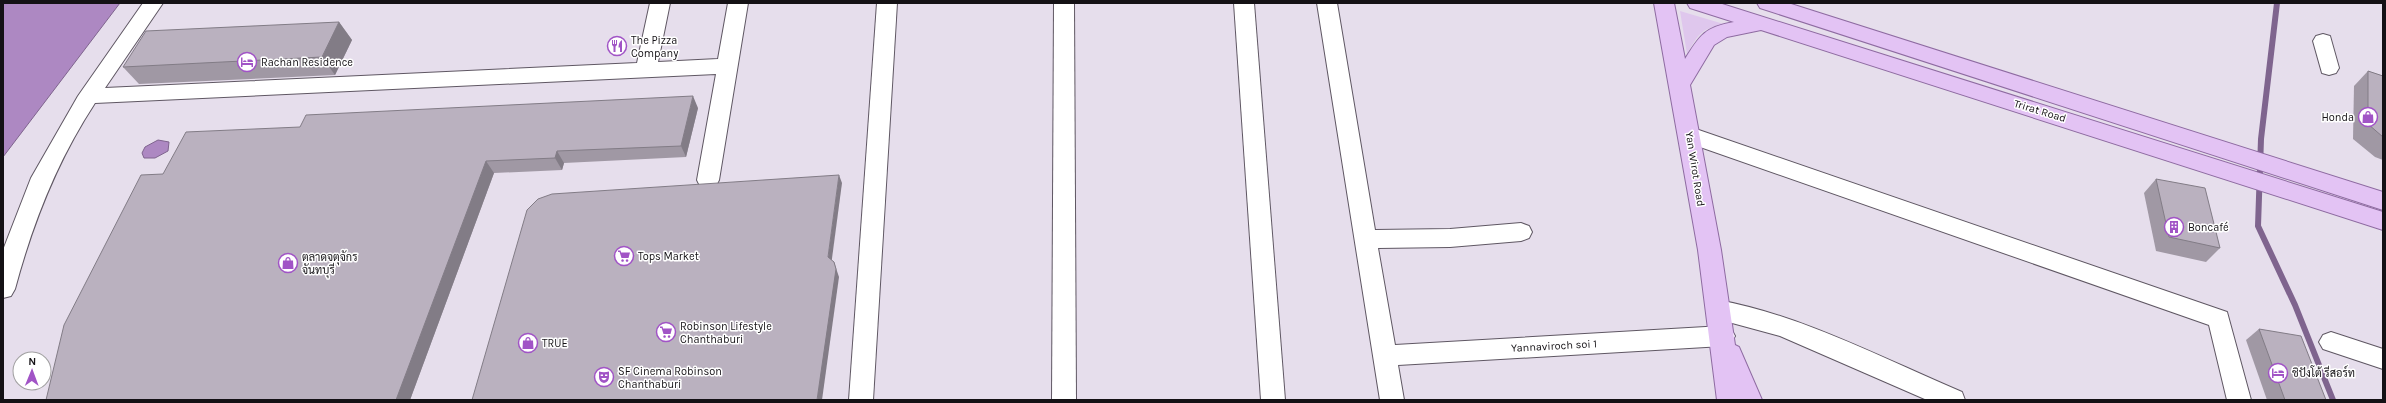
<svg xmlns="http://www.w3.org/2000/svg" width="2386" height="403" viewBox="0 0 2386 403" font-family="Karla,Sarabun,sans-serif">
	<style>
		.green { fill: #dfc7ed }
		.water { fill: #ad88c2; stroke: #7f648e }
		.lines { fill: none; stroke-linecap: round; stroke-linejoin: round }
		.stream { stroke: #7f648e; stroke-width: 6 }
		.minor-casing { stroke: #5f5763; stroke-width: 2 }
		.major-casing { stroke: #8e6ba1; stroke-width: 2 }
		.minor { fill: #fff; fill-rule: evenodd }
		.major { fill: #e3c3f4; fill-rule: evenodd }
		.wall { fill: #a098a4 }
		.shaded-wall { fill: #827c86 }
		.building { fill: #bab1bf; stroke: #827c86 }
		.labels { text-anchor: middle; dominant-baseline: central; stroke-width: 3; stroke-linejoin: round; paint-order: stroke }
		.poi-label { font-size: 11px; fill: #141115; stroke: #fff; text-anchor: start }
		.street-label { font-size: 11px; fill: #141115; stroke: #fff }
	</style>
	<rect width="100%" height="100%" fill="#e6deec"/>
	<path class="green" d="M1680 11 1727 25C1702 27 1699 33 1687 54Z"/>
	<g class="water">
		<polygon points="3,3 120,3 3,157"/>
		<polygon points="158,140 169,142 168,151 155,158 144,158 142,153 145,147"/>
	</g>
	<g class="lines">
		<polyline class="stream" points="2277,3 2261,139 2258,226 2295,305 2333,400"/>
		<defs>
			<g id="minor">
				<path d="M143 3H163L105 88 637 63 650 3H670L658 62 718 59 728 3H748L719 180 716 186 708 188 700 186 697 180 716 74 95 103C57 161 33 222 15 289L11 296 3 298V250L31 178 78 96Z"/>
				<polygon points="877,3 897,3 873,400 849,400"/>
				<polygon points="1054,3 1074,3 1076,400 1052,400"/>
				<polygon points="1234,3 1254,3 1285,400 1261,400"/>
				<polygon points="1317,3 1337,3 1375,230 1450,229 1521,223 1529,226 1532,232 1529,238 1521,241 1450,247 1378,248 1395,345 1723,326 1731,329 1735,336 1731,343 1723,346 1398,365 1404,400 1380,400"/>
				<polygon points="2323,34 2330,36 2339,68 2336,73 2329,75 2322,73 2313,41 2316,36"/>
				<polygon points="1690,127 2227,312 2251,400 2227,400 2209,325 1683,141 1679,135 1683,129"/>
				<path d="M1718 300C1801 315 1884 359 1962 392L1965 400H1927L1780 336 1710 317 1706 310 1710 303Z"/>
				<polygon points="2331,332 2383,349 2383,369 2323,349 2319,342 2323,335"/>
			</g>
			<g id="major">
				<path d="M1654 3H1674L1685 59C1700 35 1705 27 1734 22L1690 8 1687 3H1719L2383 212V230L1761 30 1727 37 1714 45 1690 85 1721 250 1735 345 1739 347 1762 400H1717L1698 250Z"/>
				<polygon points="1757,3 1788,3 2383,192 2383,210 1760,8"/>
			</g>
		</defs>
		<use href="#minor" class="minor-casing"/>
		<use href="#major" class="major-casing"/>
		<use href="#minor" class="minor"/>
		<use href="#major" class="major"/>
	</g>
	<g class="wall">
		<polygon points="339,22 352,40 335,75 139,84 123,67"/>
		<polygon points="2368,71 2383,76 2383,160 2375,157 2353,139 2354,86"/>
		<polygon points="698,108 686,157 564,163 562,170 494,173 410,400 46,400 163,174"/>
		<polygon points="2156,179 2220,248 2206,262 2156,251 2144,193"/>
		<polygon points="2259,329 2326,400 2267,400 2246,340"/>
	</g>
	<g class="shaded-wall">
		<polygon points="339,22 352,40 335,75 322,57"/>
		<polygon points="693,96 698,108 686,157 681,146"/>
		<polygon points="557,151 564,163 562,170 555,158"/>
		<polygon points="486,161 494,173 410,400 396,400"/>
		<polygon points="839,175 842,183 831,266 828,257"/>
		<polygon points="834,262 839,277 822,400 817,400"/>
	</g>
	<g class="building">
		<polygon points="339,22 322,57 123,67 146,31"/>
		<polygon points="2368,71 2383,76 2383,137 2368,124"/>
		<polygon points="693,96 681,146 557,151 555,158 486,161 396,400 46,400 64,325 141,175 163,174 186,132 300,127 306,115"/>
		<polygon points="839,175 828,257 834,262 836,269 817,400 472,400 527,210 538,199 552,194"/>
		<polygon points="2156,179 2205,188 2220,248 2169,237"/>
		<polygon points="2259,329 2301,336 2326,400 2285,400"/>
	</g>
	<defs>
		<symbol id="restaurant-ring" viewBox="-11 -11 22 22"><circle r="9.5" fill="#fff" stroke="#a154c6" stroke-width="1.5"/><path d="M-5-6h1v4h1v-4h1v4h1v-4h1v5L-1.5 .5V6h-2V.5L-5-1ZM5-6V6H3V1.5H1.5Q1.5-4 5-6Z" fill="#a154c6"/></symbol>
		<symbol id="hotel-ring" viewBox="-11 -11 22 22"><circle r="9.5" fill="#fff" stroke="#a154c6" stroke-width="1.5"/><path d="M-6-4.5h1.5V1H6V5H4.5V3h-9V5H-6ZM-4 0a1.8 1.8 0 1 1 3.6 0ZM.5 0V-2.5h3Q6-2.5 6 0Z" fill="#a154c6"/></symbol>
		<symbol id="shop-ring" viewBox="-11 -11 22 22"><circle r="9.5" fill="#fff" stroke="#a154c6" stroke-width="1.5"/><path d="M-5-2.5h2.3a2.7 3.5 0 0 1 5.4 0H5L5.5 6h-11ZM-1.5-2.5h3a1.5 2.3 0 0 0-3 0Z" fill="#a154c6"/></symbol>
		<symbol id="building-ring" viewBox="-11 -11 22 22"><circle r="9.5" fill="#fff" stroke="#a154c6" stroke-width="1.5"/><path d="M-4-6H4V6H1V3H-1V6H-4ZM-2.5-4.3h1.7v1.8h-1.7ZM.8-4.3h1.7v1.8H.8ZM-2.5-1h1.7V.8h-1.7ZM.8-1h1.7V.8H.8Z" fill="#a154c6"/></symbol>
		<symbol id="supermarket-ring" viewBox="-11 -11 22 22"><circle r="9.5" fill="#fff" stroke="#a154c6" stroke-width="1.5"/><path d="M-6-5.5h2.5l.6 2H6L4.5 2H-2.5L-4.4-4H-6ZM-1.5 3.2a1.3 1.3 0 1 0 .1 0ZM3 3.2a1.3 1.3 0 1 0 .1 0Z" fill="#a154c6"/></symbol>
		<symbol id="theatre-ring" viewBox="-11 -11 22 22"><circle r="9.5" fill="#fff" stroke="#a154c6" stroke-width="1.5"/><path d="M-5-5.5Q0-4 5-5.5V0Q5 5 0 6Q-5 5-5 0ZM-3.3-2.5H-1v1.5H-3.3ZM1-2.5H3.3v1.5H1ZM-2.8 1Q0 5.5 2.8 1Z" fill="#a154c6"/></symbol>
	</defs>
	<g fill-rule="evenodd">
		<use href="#restaurant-ring" x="606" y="35" width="22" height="22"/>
		<use href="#hotel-ring" x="236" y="51" width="22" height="22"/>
		<use href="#shop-ring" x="2357" y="106" width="22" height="22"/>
		<use href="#building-ring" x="2163" y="216" width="22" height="22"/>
		<use href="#supermarket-ring" x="613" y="245" width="22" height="22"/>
		<use href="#shop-ring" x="277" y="252" width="22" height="22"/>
		<use href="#supermarket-ring" x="655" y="321" width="22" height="22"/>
		<use href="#shop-ring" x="517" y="332" width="22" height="22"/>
		<use href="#hotel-ring" x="2267" y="362" width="22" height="22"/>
		<use href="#theatre-ring" x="593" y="366" width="22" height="22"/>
	</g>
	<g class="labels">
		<g class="poi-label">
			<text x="631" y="40">The Pizza<tspan x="631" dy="13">Company</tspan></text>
			<text x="261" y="62">Rachan Residence</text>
			<text x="2354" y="117" text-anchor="end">Honda</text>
			<text x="2188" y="227">Boncafé</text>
			<text x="638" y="256">Tops Market</text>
			<text x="302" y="257">ตลาดจตุจักร<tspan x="302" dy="13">จันทบุรี</tspan></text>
			<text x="680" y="326">Robinson Lifestyle<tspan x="680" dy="13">Chanthaburi</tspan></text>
			<text x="542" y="343">TRUE</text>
			<text x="618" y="371">SF Cinema Robinson<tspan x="618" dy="13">Chanthaburi</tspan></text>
			<text x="2292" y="373">ชิปังโต้ รีสอร์ท</text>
		</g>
		<g class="street-label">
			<text transform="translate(2040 111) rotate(17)">Trirat Road</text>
			<text transform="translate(1695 169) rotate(81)">Yan Wirot Road</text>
			<text transform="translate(1554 346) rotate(-3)">Yannaviroch soi 1</text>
		</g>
	</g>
	<rect width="2386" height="403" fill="none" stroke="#141115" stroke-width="8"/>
	<g transform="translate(32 371) rotate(1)"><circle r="19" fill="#ffffff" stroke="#a1a0a1"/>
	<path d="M0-3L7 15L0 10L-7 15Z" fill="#a154c6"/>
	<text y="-6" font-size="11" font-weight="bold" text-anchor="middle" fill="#141115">N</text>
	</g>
</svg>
